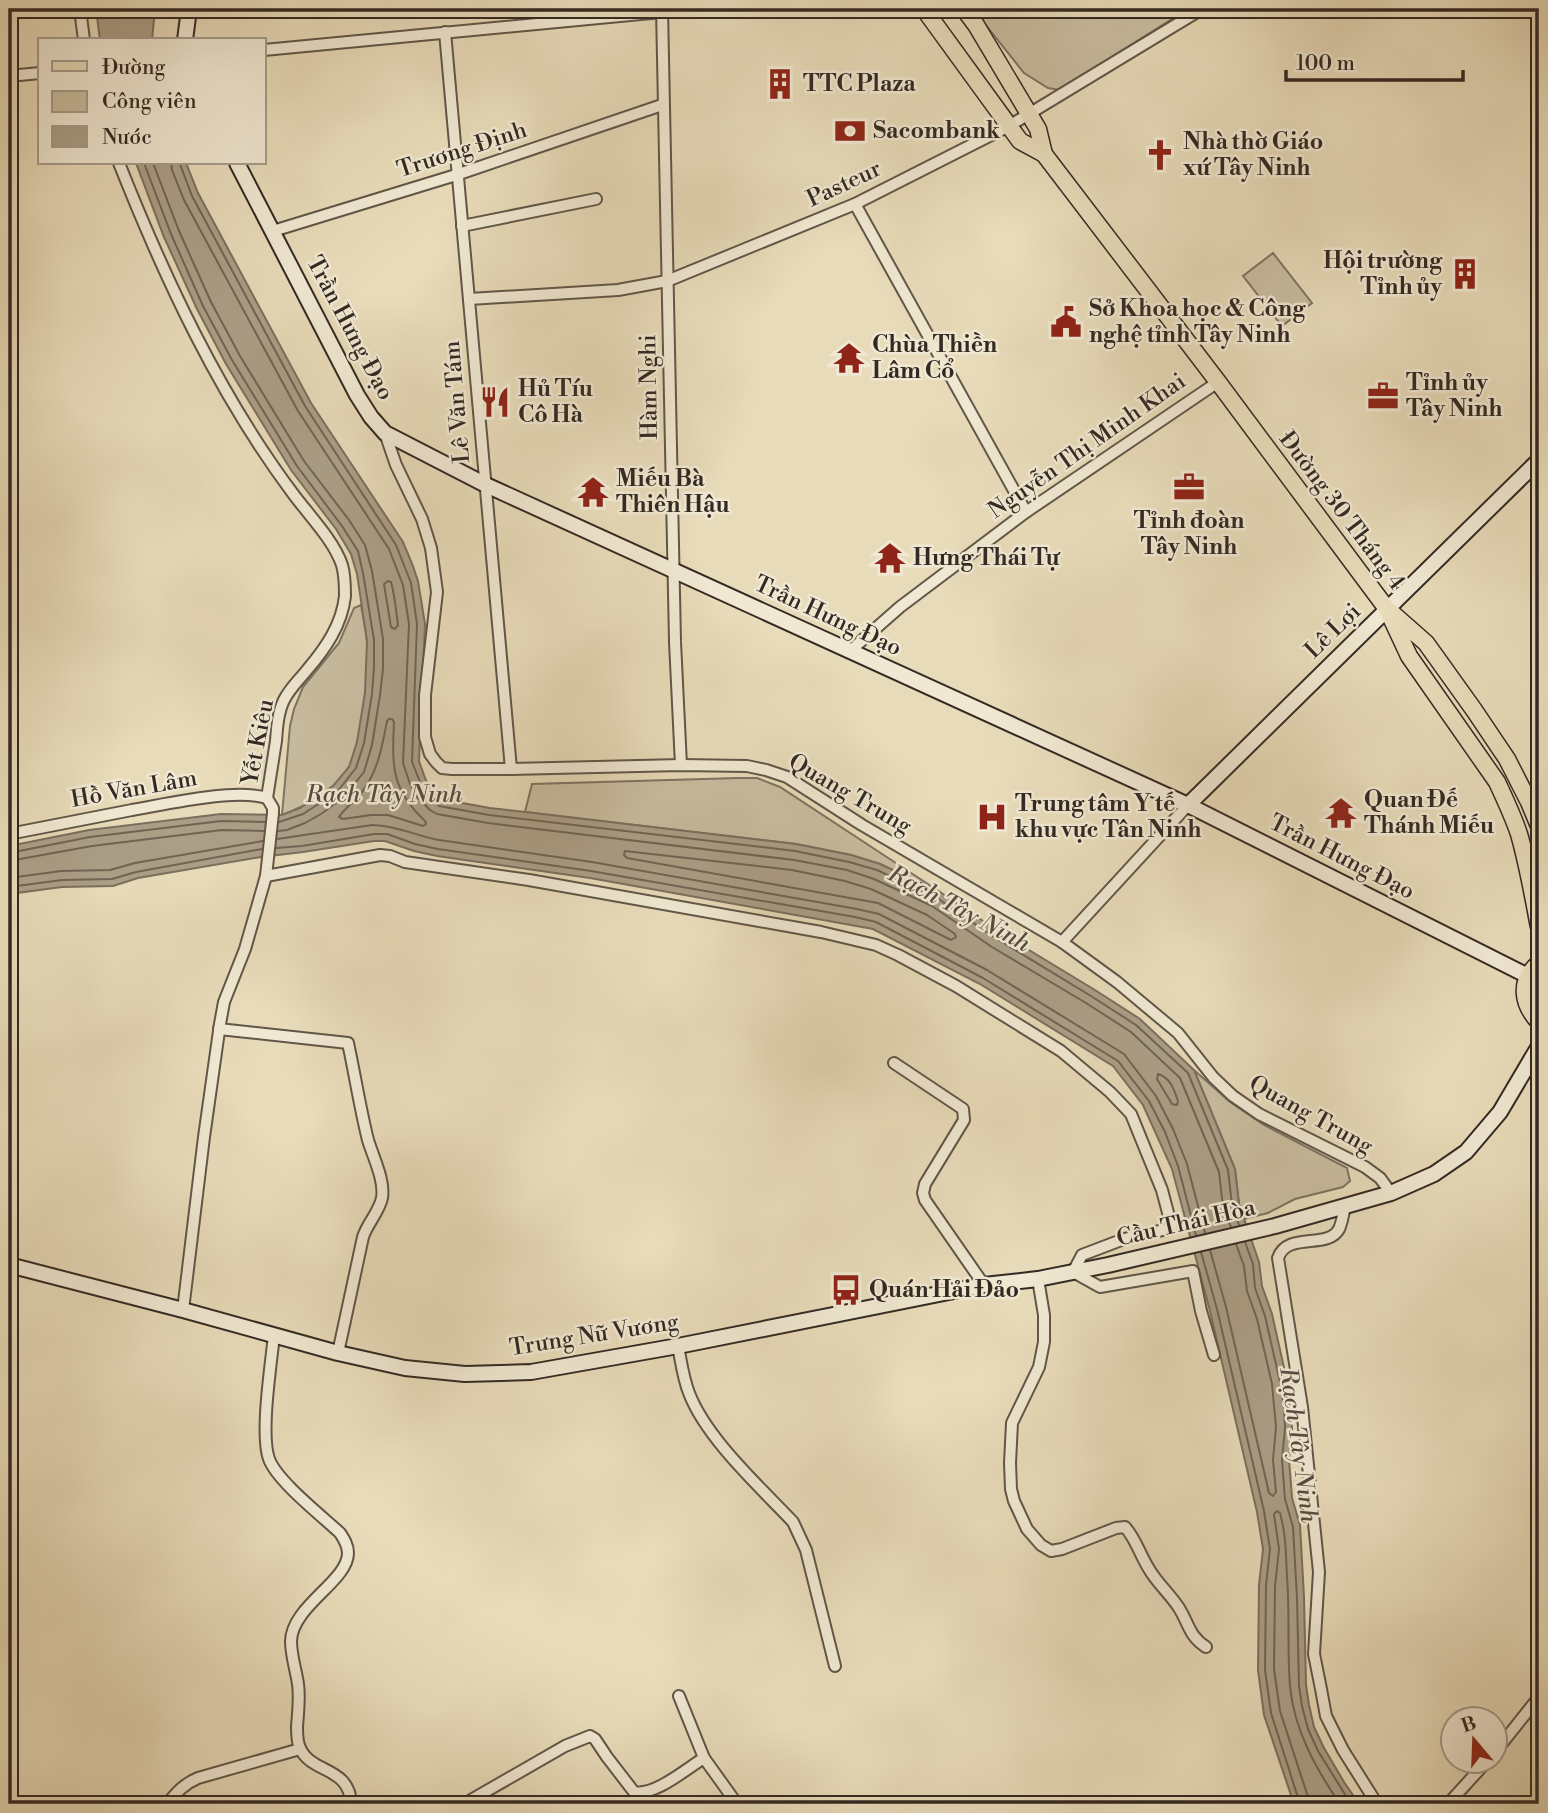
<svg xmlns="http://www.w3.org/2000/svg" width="1548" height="1813" viewBox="0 0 1548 1813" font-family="'Libre Bodoni',serif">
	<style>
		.green { fill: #c9bda0; stroke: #7e7362; stroke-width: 2 }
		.water { fill: #ab9e86; stroke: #7b6f5e; stroke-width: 2 }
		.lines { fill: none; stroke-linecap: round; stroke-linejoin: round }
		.shore { stroke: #706454; stroke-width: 2 }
		.street-casing { stroke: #615648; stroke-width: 14 }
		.secondary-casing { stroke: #342923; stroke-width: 18 }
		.primary-casing { stroke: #342923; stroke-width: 19 }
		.street { stroke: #f0e8d2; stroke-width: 10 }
		.secondary { stroke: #f0e8d2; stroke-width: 14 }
		.primary { stroke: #e8dbb9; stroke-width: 16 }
		.labels { text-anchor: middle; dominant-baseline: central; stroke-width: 5; stroke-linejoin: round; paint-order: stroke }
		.poi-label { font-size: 23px; font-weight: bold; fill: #342923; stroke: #f0e8d2; text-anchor: start }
		.street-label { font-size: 23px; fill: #342923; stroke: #f0e8d2 }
		.water-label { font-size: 24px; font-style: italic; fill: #584c41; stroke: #f0e8d2 }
	</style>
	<rect width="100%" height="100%" fill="#e8dbb9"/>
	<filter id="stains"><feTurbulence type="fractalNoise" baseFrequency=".00286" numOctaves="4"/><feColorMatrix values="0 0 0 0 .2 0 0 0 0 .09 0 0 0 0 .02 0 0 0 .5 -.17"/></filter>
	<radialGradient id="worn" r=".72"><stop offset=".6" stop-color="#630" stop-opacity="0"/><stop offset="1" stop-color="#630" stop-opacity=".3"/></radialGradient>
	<g class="green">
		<polygon points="973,9 1188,9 1059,90 1048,88 1024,73"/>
		<polygon points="1273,253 1312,303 1282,326 1243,276"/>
		<path d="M361 605C363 617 366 630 367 642 369 673 362 736 350 765 346 772 339 781 333 786 319 799 300 808 282 815L290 726 294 709 303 687 339 643 354 608Z"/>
		<polygon points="738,778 757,778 780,787 940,892 880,864 851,855 796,844 525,812 532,784"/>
		<polygon points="1194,1070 1230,1102 1264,1125 1347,1168 1350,1181 1343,1187 1295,1199 1268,1213 1244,1219 1239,1204 1235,1169"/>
	</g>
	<g class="water">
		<polygon points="96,9 155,9 152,40 100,40"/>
		<polygon points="136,163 186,163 198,193 311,403 403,542 413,566 418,581 425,624 419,761 425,778 430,789 440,799 490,808 796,844 851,855 880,864 940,892 1001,933 1095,990 1140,1019 1194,1070 1235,1169 1239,1204 1259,1262 1262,1286 1272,1314 1287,1381 1292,1428 1289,1459 1292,1498 1300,1525 1304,1597 1306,1685 1309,1705 1314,1727 1324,1748 1344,1782 1359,1804 1294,1804 1264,1715 1258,1670 1259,1585 1263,1549 1257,1512 1210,1311 1172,1169 1143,1105 1113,1066 980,984 873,929 590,878 437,856 414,851 385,841 374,841 303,852 261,857 138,878 113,886 62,887 9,894 9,846 89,830 221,814 282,815 300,808 333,786 349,767 357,742 365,693 367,641 357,574 351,554 336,529 291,470 226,364 197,309 164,237"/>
	</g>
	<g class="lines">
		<g class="shore">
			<polyline points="144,163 171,234 203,306 232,360 297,466 342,526 358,551 363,573 374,640 374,668 372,694 364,743 356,768 337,792 303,814 279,822"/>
			<polyline points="153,163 179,231 211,302 240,356 304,461 349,520 365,545 372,571 383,639 383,669 380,695 372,745 364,772 344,797 321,814 305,823 287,830 278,831"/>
			<polyline points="171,163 172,170 184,200 298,411 389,549 403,585 409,624 403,763 410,784 417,797 430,810 437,814 488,823 794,860 847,870 874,879 932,906 992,947 1086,1003 1131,1032 1180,1078 1219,1172 1223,1207 1231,1227"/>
			<polyline points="180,163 181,167 192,196 305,406 396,545 411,583 417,624 412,762 424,792 439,806 489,815 795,851 849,862 877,870 937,898 997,939 1091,996 1136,1025 1188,1073 1228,1170 1232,1205 1239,1225"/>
			<path d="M388 581 391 582C395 596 396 611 398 625L395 629 391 627 384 584Z"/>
			<path d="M389 719H392L394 722C392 766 391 789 425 821L426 824 423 826 388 815H371L343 819 339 817C343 810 355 801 361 793 378 772 382 747 387 721Z"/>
			<path d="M277 839 372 825C395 825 417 836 439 840L592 862 857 909 879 914 987 970 1124 1054 1156 1096 1173 1129 1187 1164 1205 1233"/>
			<polyline points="276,848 302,846 374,834 387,834 415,844 438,849 591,871 855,917 876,922 983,978 1118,1061 1149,1101 1165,1132 1178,1166 1196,1235"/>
			<polygon points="625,851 792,870 845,881 871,889 927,915 955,934 956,937 951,940 878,903 627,858 624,855"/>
			<polyline points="9,853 90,837 221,821 265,822"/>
			<polyline points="9,861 92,846 222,830 264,831"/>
			<polyline points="9,878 61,871 110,870 135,863 263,841"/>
			<polyline points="9,887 62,880 112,879 136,872 262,849"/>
			<path d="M1158 1074C1171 1078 1174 1090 1178 1101L1177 1105 1172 1104 1157 1079Z"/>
			<polyline points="1245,1242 1253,1264 1255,1288 1265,1316 1280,1382 1284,1406 1285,1428 1282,1460 1285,1499 1293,1527 1297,1598 1299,1686 1302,1706 1308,1729 1318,1751 1351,1804"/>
			<polyline points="1210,1250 1226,1307 1269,1493 1273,1496 1276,1492 1273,1460 1276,1427 1272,1384 1257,1319 1247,1291 1244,1266 1236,1244"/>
			<polyline points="1201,1252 1217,1309 1264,1511 1270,1549 1266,1585 1265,1670 1271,1713 1300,1804"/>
			<path d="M1309 1804 1308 1797 1280 1711 1274 1669 1275 1586 1279 1549 1274 1514 1277 1511 1280 1513C1286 1534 1286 1556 1287 1577 1290 1614 1287 1650 1290 1686 1294 1730 1316 1769 1340 1804"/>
		</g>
		<defs>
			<g id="street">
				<polyline points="80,9 84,40"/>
				<polyline points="662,9 675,642 681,765"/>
				<polyline points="445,32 511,769"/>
				<polyline points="264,50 662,12 718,9"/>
				<polyline points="9,76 40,73"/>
				<path d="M119 163C165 279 219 395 294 495 309 515 334 541 342 565 345 575 345 586 345 596 342 625 325 649 307 670 299 680 290 688 284 700 278 712 277 727 276 741 273 760 270 779 267 798L273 808V813L266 876 245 949 224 1002 220 1024 204 1137 183 1310"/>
				<polyline points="855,204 1026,512"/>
				<polyline points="462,226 596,199"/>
				<polyline points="273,231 456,175 662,105"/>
				<polyline points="469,299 618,290 667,281 855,204 1009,126 1202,9"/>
				<polyline points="385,433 396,465 422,519 431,548 437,592 425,695 425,737 430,754 436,762 442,768 452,769 511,769 681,765 747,766 766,770 787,777 862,825 1062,942 1117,982 1178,1033 1213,1077 1233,1096 1259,1114 1365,1167 1380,1178 1391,1193"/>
				<polyline points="850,651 900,607 1026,512 1218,382"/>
				<path d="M9 834C50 826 91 818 132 810 167 804 234 788 267 798"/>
				<polyline points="266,876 380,855 390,856 405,862 529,880 821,932 876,945 898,955 956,986 1061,1051 1110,1092 1131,1114 1162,1190 1172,1228 1124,1239 1082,1255 1073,1272 1100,1287 1193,1271 1201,1311 1214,1355"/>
				<polyline points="1062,942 1188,805"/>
				<path d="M219 1029 348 1043C355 1075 360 1108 368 1140 373 1157 385 1180 382 1198 379 1212 367 1224 363 1237L338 1353"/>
				<polyline points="894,1063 963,1109 964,1120 925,1184 923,1193 925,1200 984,1285"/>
				<path d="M1345 1207C1343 1214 1342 1223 1339 1229 1328 1250 1287 1231 1278 1258L1302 1407 1319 1572 1314 1654 1321 1689 1326 1716 1343 1750 1377 1804"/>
				<path d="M1038 1279 1044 1315V1342L1039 1367 1012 1423 1010 1463 1011 1489 1014 1501 1027 1529 1041 1545 1051 1551 1062 1549 1116 1528 1125 1527C1136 1539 1140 1555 1149 1569 1157 1583 1170 1594 1179 1608 1189 1624 1189 1636 1206 1647"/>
				<path d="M274 1335C271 1365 260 1434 269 1459 277 1481 322 1516 340 1533 344 1539 348 1545 348 1553 348 1581 292 1606 291 1641 291 1656 296 1670 298 1684 300 1698 298 1712 297 1727 297 1733 297 1742 300 1748 311 1774 350 1766 351 1804"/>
				<path d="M678 1346C681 1361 683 1378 689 1393 706 1438 760 1487 793 1522L806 1550 835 1666"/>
				<polyline points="679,1696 704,1758 737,1804"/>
				<polyline points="1496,1751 1539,1697"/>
				<path d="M167 1804C177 1792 184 1784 198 1778L300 1749"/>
				<path d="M464 1804 565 1746 590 1736 595 1739 607 1757 634 1792C655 1796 686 1769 704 1758"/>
				<polyline points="1448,1804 1488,1760"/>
			</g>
			<g id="secondary">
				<polyline points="185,40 189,9"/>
				<polyline points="237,163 357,395 371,417 385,433 486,485 1188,805 1528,976"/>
				<polyline points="1188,805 1539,460"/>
				<polyline points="9,1265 183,1310 338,1353 405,1368 465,1374 531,1372 678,1346 984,1285 1038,1279 1108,1265 1275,1226 1391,1193 1434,1174 1466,1152 1500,1112 1539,1046"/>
			</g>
			<g id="primary">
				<path d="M924 9 1020 141 1044 154 1218 382 1387 609 1409 656 1497 782C1505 799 1513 816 1519 834 1528 865 1533 896 1539 927"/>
				<polyline points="964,9 976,25 1038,129 1044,154"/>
				<polyline points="1392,613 1426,643 1474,710 1507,759 1529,802 1539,826"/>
				<path d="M1539 963C1518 981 1522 1004 1539 1022"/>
			</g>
		</defs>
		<use href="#street" class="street-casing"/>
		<use href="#secondary" class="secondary-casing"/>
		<use href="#primary" class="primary-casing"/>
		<use href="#street" class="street"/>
		<use href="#secondary" class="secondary"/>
		<use href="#primary" class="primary"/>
	</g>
	<defs>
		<symbol id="building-bare" viewBox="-9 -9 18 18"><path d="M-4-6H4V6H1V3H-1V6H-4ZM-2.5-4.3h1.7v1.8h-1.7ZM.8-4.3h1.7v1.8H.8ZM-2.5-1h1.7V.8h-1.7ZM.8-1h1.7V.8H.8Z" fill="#8f2418" stroke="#f0e8d2" stroke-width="2.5" paint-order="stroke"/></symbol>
		<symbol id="bank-bare" viewBox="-9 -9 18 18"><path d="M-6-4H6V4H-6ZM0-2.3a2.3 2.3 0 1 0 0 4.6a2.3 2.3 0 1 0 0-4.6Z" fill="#8f2418" stroke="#f0e8d2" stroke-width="2.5" paint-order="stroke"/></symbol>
		<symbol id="church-bare" viewBox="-9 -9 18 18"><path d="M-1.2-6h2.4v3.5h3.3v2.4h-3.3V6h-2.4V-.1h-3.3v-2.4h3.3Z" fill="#8f2418" stroke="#f0e8d2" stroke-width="2.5" paint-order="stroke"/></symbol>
		<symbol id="civic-bare" viewBox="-9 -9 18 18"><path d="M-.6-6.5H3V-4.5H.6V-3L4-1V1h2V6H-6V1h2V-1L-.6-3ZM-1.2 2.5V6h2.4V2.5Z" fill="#8f2418" stroke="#f0e8d2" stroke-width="2.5" paint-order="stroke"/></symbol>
		<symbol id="temple-bare" viewBox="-9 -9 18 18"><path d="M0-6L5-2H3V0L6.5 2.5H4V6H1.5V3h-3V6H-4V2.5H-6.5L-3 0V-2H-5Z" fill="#8f2418" stroke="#f0e8d2" stroke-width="2.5" paint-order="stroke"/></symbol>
		<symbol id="office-bare" viewBox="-9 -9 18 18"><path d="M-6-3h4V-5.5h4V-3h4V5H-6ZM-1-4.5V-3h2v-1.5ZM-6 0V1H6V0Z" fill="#8f2418" stroke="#f0e8d2" stroke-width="2.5" paint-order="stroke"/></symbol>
		<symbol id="restaurant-bare" viewBox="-9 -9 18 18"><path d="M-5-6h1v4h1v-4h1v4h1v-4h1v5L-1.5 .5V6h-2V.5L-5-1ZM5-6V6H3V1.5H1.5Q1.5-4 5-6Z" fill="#8f2418" stroke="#f0e8d2" stroke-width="2.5" paint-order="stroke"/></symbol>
		<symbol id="hospital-bare" viewBox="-9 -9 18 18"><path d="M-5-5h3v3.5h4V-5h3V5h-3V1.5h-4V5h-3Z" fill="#8f2418" stroke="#f0e8d2" stroke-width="2.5" paint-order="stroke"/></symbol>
		<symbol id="bus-bare" viewBox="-9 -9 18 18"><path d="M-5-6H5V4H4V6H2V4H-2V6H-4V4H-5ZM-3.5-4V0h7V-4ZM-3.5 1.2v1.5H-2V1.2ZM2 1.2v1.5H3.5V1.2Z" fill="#8f2418" stroke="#f0e8d2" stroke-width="2.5" paint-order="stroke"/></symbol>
	</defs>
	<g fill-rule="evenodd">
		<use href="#building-bare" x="758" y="62" width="44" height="44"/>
		<use href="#bank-bare" x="828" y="109" width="44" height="44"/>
		<use href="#church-bare" x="1138" y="133" width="44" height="44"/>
		<use href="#building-bare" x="1443" y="252" width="44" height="44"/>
		<use href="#civic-bare" x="1044" y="300" width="44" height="44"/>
		<use href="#temple-bare" x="827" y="336" width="44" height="44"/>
		<use href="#office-bare" x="1361" y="374" width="44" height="44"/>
		<use href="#restaurant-bare" x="473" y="380" width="44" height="44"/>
		<use href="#office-bare" x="1167" y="465" width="44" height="44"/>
		<use href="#temple-bare" x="571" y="470" width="44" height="44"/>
		<use href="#temple-bare" x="868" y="536" width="44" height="44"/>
		<use href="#temple-bare" x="1319" y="791" width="44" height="44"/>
		<use href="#hospital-bare" x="970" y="795" width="44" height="44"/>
		<use href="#bus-bare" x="824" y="1268" width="44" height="44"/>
	</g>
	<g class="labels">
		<g class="poi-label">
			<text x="803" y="84">TTC Plaza</text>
			<text x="873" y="131">Sacombank</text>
			<text x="1183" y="142">Nhà thờ Giáo<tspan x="1183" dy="26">xứ Tây Ninh</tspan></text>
			<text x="1442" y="261" text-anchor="end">Hội trường<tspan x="1442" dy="26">Tỉnh ủy</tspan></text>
			<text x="1089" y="309">Sở Khoa học &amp; Công<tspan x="1089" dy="26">nghệ tỉnh Tây Ninh</tspan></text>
			<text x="872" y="345">Chùa Thiền<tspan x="872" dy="26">Lâm Cổ</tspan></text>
			<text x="1406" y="383">Tỉnh ủy<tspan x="1406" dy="26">Tây Ninh</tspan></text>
			<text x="518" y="389">Hủ Tíu<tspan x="518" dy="26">Cô Hà</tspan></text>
			<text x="616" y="479">Miếu Bà<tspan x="616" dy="26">Thiên Hậu</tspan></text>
			<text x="1189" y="521" text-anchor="middle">Tỉnh đoàn<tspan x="1189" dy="26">Tây Ninh</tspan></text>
			<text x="913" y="558">Hưng Thái Tự</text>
			<text x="1364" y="800">Quan Đế<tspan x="1364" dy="26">Thánh Miếu</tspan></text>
			<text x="1015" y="804">Trung tâm Y tế<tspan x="1015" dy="26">khu vực Tân Ninh</tspan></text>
			<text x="869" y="1290">Quán Hải Đảo</text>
		</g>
		<g class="street-label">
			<text transform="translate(462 150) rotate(-18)">Trương Định</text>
			<text transform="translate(844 184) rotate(-25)">Pasteur</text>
			<text transform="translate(350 328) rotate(62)">Trần Hưng Đạo</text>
			<text transform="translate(649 387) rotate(-91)">Hàm Nghi</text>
			<text transform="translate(457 402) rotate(-95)">Lê Văn Tám</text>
			<text transform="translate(1087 446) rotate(-35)">Nguyễn Thị Minh Khai</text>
			<text transform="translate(1342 511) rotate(53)">Đường 30 Tháng 4</text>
			<text transform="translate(828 616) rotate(25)">Trần Hưng Đạo</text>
			<text transform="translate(1333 631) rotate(-44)">Lê Lợi</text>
			<text transform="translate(258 742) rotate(-79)">Yết Kiêu</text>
			<text transform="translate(134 789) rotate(-10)">Hồ Văn Lâm</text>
			<text transform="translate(850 794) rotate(30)">Quang Trung</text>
			<text transform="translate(1342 857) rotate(27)">Trần Hưng Đạo</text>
			<text transform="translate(1311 1115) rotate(29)">Quang Trung</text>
			<text transform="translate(1186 1223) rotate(-13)">Cầu Thái Hòa</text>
			<text transform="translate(594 1335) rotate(-9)">Trưng Nữ Vương</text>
		</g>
		<g class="water-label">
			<text x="384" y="795">Rạch Tây Ninh</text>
			<text transform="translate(959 909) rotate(28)">Rạch Tây Ninh</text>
			<text transform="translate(1298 1445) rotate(82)">Rạch Tây Ninh</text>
		</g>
	</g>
	<rect width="1548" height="1813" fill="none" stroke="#e8dbb9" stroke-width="35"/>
	<rect x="10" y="10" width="1527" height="1792" fill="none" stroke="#342923" stroke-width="3.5"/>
	<rect x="18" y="18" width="1513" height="1778" fill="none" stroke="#342923" stroke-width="2"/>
	<rect x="38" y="38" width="228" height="126" fill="#f0e8d2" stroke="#a59c8c" stroke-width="2"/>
	<rect x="52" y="61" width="35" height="10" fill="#e8dbb9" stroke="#a59c8c" stroke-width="2"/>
	<text x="102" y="74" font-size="21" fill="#342923">Đường</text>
	<rect x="52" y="91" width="35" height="21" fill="#c9bda0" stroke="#a59c8c" stroke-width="2"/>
	<text x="102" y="108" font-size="21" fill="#342923">Công viên</text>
	<rect x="52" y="126" width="35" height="21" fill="#ab9e86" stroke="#a59c8c" stroke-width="2"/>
	<text x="102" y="144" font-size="21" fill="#342923">Nước</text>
	<g transform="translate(1474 1740) rotate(341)"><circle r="33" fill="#f0e8d2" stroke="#a59c8c" stroke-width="2"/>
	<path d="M0-5L12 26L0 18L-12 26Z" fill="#8f2418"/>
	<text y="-10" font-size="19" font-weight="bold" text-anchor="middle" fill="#342923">B</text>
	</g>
	<path d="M1286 70v10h177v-10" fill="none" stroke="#342923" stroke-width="3.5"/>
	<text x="1296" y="70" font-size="21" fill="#342923" stroke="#f0e8d2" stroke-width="5" paint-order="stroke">100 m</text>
	<rect width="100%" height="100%" filter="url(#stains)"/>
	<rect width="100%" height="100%" fill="url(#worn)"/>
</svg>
